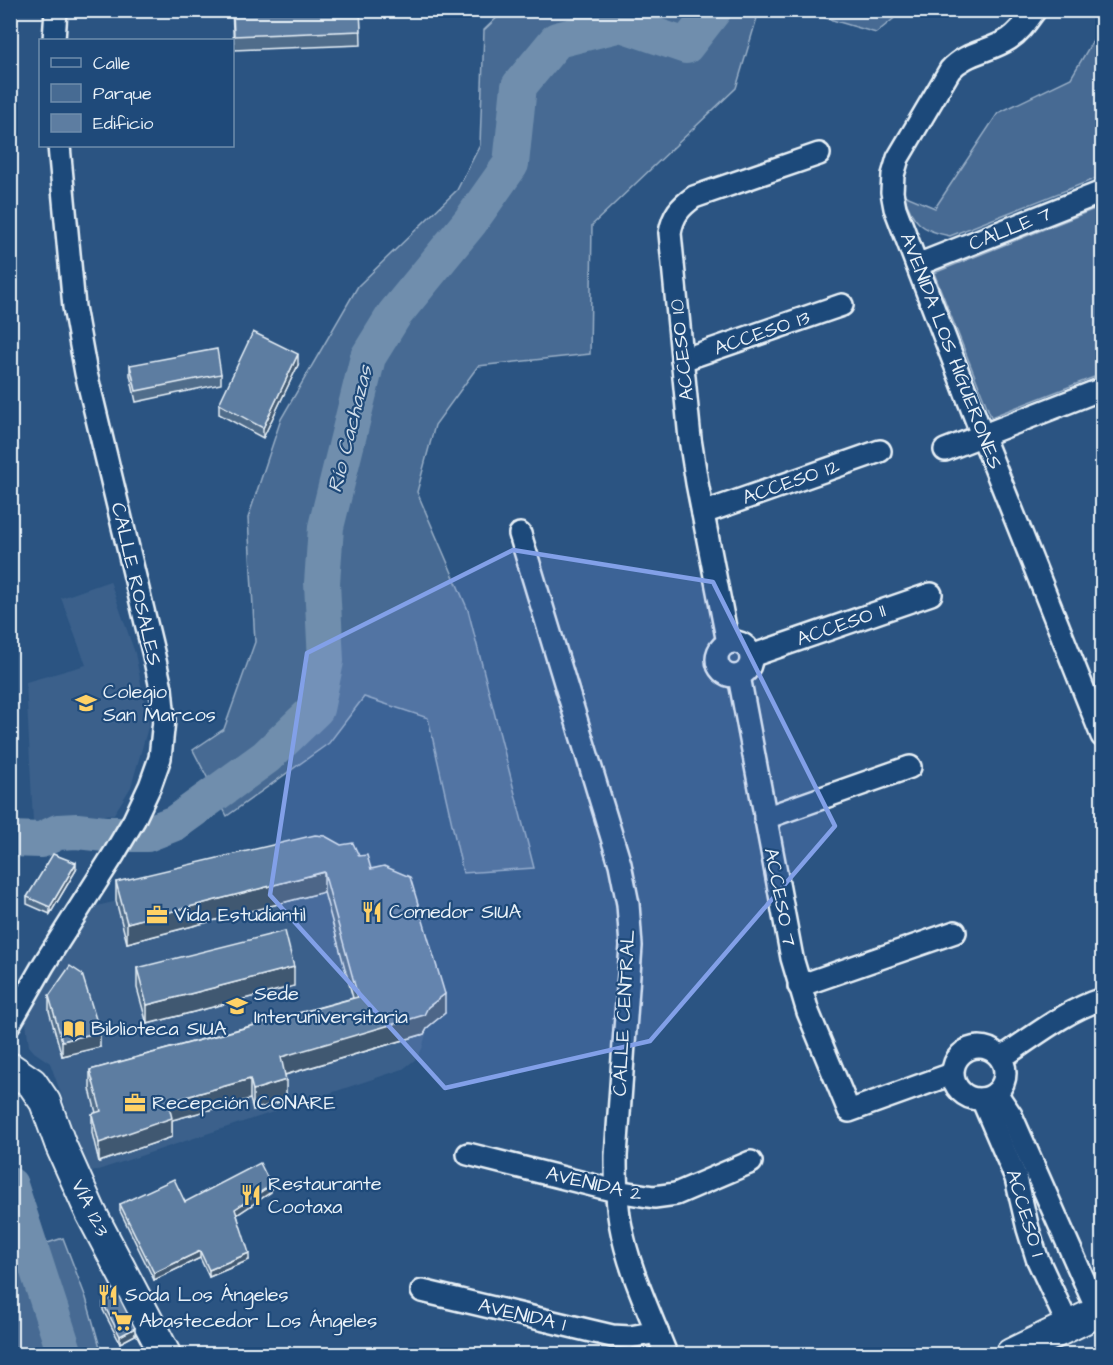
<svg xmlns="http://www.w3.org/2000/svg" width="1113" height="1365" viewBox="0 0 1113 1365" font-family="'Architects Daughter',sans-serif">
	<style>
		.built { fill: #3a608b }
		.green { fill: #476b93; stroke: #98aec6; stroke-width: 1.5 }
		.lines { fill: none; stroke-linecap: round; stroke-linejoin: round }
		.river { stroke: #708ead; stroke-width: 36 }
		.minor-casing { stroke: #e8f1f8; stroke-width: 26 }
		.secondary-casing { stroke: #e8f1f8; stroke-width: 34 }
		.minor { stroke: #1f4a7a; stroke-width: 21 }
		.secondary { stroke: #1f4a7a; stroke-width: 30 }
		.wall { fill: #506c8a; stroke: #e8f1f8; stroke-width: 1.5 }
		.shaded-wall { fill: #415871; stroke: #e8f1f8; stroke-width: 1.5 }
		.building { fill: #5d7da1; stroke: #e8f1f8; stroke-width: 1.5 }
		.marked { fill: #82a0e8; fill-opacity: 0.2; stroke: #82a0e8; stroke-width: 4.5; stroke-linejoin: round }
		.labels { text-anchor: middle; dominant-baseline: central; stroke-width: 4.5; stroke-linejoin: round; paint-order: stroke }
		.street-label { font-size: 20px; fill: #e8f1f8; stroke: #1f4a7a }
		.poi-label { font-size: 20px; fill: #e8f1f8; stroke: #1f4a7a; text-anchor: start }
		.water-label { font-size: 21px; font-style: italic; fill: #d0dde9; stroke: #1f4a7a }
	</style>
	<rect width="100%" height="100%" fill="#2b5482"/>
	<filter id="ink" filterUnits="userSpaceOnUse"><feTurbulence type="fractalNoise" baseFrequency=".0167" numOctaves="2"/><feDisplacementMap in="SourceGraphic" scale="12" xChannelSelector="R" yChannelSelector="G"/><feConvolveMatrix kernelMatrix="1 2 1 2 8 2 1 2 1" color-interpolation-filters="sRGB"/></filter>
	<g filter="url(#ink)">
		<g class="built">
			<polygon points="110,581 135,653 149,724 131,787 114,814 33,822 26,682 86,665 61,598"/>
			<polygon points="317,852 347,857 378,868 410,897 445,1013 428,1027 422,1049 416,1059 403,1069 89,1173 50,1063 34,1052 29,1046 26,1023 27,1013 33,999 97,906"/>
		</g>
		<g class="green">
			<polygon points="504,11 759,11 736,88 592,225 590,354 478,366 435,425 417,492 468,610 534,868 463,873 428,718 364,697 329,743 227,816 193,750 224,729 255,642 248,518 281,419 358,286 457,190 480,145 484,30"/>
			<polygon points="802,11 903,10 903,11 876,33"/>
			<path d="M1102 25V176L950 236C922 231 912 222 904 195L935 208 998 113 1071 78Z"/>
			<polygon points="1102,206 1102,374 991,417 934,273"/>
			<polygon points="11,1197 26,1250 63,1238 86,1298 102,1354 13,1354 10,1346"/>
		</g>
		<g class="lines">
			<g class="river">
				<polyline points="10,839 41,840 58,832 77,831 105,834 147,834 175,823 266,757 316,709 326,661 322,583 326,527 368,357 394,315 470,222 511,164 519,86 557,40 621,24 686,46 714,10"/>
				<polyline points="10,1185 65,1354"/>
			</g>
			<defs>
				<g id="minor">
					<path d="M1035 10C1027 21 1020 32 1009 39 989 52 966 52 950 70L898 158 893 175 892 192 895 208 982 435 1102 736"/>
					<polyline points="54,40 56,10"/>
					<polyline points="917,265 1102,192"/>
					<polyline points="682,360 842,305"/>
					<polyline points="945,450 1102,389"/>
					<polyline points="703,513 880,451"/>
					<path d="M520 534 620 864 628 904 631 946 616 1156C616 1178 616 1200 620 1222 628 1268 649 1311 666 1354"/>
					<circle cx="734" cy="659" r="17"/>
					<path d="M728 643 697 483 690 439 670 233C673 215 680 207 694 197L819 154"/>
					<polyline points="751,656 931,594"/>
					<polyline points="739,676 792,958 808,1012 849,1111 952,1074"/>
					<polyline points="765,818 910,767"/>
					<polyline points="799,986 955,932"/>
					<polyline points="10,1023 44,964 114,854 134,820 150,786 160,758 164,720 161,688 154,656 86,373 74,307 59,146"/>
					<circle cx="979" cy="1073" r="26"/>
					<path d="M1001 1058C1033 1037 1065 1011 1102 999"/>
					<polyline points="996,1093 1011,1115 1098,1312"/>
					<polyline points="982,1099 1016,1178 1028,1229 1037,1258 1069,1327"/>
					<polyline points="468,1154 616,1191 654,1197 676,1194 751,1162"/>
					<polyline points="422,1291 612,1336 630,1337 657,1332"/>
				</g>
				<g id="secondary">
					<polyline points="10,1068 32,1083 45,1102 61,1146 91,1213 165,1354"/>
					<polyline points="1011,1354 1102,1310"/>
				</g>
			</defs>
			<use href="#minor" class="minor-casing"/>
			<use href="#secondary" class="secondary-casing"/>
			<use href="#minor" class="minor"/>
			<use href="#secondary" class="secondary"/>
		</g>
		<g class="wall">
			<polygon points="232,10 360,10 361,45 234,50"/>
			<polygon points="130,365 221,374 221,384 136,402 130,375"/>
			<polygon points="298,365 263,438 219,414 219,404"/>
			<polygon points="359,856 371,869 445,1013 428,1027 424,1034 285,1075 286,1100 253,1110 250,1099 172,1120 172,1137 99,1162 92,1133 92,1114 96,1113 90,1089 90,1070 353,998 324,892 127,943 116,901 116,882"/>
			<polygon points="76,870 50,914 27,904 27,897"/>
			<polygon points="137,968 294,986 147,1024 137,988"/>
			<polygon points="49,996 100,1047 62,1056 49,1011"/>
			<polygon points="271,1192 237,1215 249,1260 209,1277 200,1258 154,1280 120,1211 120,1204 185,1202"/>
			<polygon points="103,1303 135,1335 120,1343 103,1310"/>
		</g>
		<g class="shaded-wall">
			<polygon points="298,354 298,365 263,438 263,428"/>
			<polygon points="76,863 76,870 50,914 50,907"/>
			<polygon points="324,872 324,892 127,943 127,923"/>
			<polygon points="294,967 294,986 147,1024 147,1005"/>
			<polygon points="445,994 445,1013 428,1027 424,1034 281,1076 281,1057 428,1007"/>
			<polygon points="100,1032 100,1047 62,1056 62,1041"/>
			<polygon points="250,1079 250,1099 172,1120 172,1137 99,1162 99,1143 168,1102"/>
			<polygon points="286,1080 286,1100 253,1110 253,1090"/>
			<polygon points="271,1185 271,1192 235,1216 235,1209"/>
			<polygon points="200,1251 200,1258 154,1280 154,1273"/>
			<polygon points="249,1253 249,1260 209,1277 209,1270"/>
			<polygon points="135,1328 135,1335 120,1343 120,1336"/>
		</g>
		<g class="building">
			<polygon points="233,10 360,10 361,31 234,36"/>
			<polygon points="253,332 298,354 263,428 219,404"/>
			<polygon points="217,349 221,374 136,391 130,365"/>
			<polygon points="315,835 325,836 341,845 353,843 359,856 367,855 371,869 384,866 410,877 445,994 428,1007 424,1015 281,1057 286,1080 253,1090 250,1079 168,1102 172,1118 99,1143 92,1114 101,1111 90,1070 358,997 324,872 127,923 116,882"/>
			<polygon points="53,854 76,863 50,907 27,897"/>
			<polygon points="285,931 294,967 147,1005 137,968"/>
			<polygon points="70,966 82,974 100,1032 62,1041 49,996"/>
			<polygon points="260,1163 271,1185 235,1209 249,1253 209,1270 200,1251 154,1273 120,1204 174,1179 185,1202"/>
			<polygon points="118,1295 135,1328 120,1336 103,1303"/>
		</g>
	</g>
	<path class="marked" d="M513 550 713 582 835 826 650 1041 445 1088 270 895 307 653Z"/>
	<defs>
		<symbol id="school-bare" viewBox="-9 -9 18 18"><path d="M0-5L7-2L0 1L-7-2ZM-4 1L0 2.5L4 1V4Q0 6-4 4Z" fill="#ffd166" stroke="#1f4a7a" stroke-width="2.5" paint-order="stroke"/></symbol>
		<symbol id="restaurant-bare" viewBox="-9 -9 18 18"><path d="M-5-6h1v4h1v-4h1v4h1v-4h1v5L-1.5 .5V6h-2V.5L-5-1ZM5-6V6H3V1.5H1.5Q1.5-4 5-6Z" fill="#ffd166" stroke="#1f4a7a" stroke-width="2.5" paint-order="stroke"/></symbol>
		<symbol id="office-bare" viewBox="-9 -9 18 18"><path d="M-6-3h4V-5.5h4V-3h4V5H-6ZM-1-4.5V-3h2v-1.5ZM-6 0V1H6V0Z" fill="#ffd166" stroke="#1f4a7a" stroke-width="2.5" paint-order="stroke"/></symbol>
		<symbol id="university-bare" viewBox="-9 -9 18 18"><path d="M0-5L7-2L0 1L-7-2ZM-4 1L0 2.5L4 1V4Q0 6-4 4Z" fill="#ffd166" stroke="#1f4a7a" stroke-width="2.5" paint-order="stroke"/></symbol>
		<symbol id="library-bare" viewBox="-9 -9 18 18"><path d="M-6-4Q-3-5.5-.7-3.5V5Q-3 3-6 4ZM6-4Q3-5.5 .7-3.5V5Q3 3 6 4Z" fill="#ffd166" stroke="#1f4a7a" stroke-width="2.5" paint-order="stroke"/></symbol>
		<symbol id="supermarket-bare" viewBox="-9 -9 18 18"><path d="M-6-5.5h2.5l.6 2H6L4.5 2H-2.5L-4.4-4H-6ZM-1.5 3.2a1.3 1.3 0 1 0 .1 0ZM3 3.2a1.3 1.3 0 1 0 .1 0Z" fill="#ffd166" stroke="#1f4a7a" stroke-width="2.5" paint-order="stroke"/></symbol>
	</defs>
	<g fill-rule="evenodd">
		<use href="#school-bare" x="71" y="688" width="30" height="30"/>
		<use href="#restaurant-bare" x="357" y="897" width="30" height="30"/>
		<use href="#office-bare" x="142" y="900" width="30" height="30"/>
		<use href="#university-bare" x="222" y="991" width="30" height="30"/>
		<use href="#library-bare" x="59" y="1014" width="30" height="30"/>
		<use href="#office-bare" x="120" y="1088" width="30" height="30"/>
		<use href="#restaurant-bare" x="236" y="1180" width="30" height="30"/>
		<use href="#restaurant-bare" x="93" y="1280" width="30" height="30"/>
		<use href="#supermarket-bare" x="107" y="1306" width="30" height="30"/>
	</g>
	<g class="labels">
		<g class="street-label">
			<text transform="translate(1010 229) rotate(-22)">CALLE 7</text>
			<text transform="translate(762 333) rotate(-19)">ACCESO 13</text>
			<text transform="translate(682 350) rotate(-96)">ACCESO 10</text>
			<text transform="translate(951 351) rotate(69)">AVENIDA LOS HIGUERONES</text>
			<text transform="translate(791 482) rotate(-19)">ACCESO 12</text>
			<text transform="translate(136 584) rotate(77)">CALLE ROSALES</text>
			<text transform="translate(841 625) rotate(-19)">ACCESO 11</text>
			<text transform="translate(780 897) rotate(79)">ACCESO 7</text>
			<text transform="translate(624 1013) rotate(-87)">CALLE CENTRAL</text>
			<text transform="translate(594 1184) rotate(13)">AVENIDA 2</text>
			<text transform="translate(90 1208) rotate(64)">VÍA 123</text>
			<text transform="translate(1025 1213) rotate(73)">ACCESO 1</text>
			<text transform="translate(522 1315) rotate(13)">AVENIDA 1</text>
		</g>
		<g class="poi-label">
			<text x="103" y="692">Colegio<tspan x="103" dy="23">San Marcos</tspan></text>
			<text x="389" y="912">Comedor SIUA</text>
			<text x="174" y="915">Vida Estudiantil</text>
			<text x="254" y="994">Sede<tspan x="254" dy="23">Interuniversitaria</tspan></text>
			<text x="91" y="1029">Biblioteca SIUA</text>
			<text x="152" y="1103">Recepción CONARE</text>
			<text x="268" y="1184">Restaurante<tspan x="268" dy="23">Cootaxa</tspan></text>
			<text x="125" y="1295">Soda Los Ángeles</text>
			<text x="139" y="1321">Abastecedor Los Ángeles</text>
		</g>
		<g class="water-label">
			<text transform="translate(350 429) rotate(-76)">Río Cachazas</text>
		</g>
	</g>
	<rect width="1113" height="1365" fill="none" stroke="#1f4a7a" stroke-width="36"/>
	<rect x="18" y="18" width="1077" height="1329" fill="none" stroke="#e8f1f8" stroke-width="2" filter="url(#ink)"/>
	<rect x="39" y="39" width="195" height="108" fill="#1f4a7a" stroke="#6f8dac" stroke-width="1.5"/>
	<rect x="51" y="58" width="30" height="9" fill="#1f4a7a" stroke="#6f8dac" stroke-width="1.5"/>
	<text x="93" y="69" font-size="18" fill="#e8f1f8">Calle</text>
	<rect x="51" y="84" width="30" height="18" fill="#476b93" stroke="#6f8dac" stroke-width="1.5"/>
	<text x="93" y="99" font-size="18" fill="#e8f1f8">Parque</text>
	<rect x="51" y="114" width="30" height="18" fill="#5d7da1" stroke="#6f8dac" stroke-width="1.5"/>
	<text x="93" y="129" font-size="18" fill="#e8f1f8">Edificio</text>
</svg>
